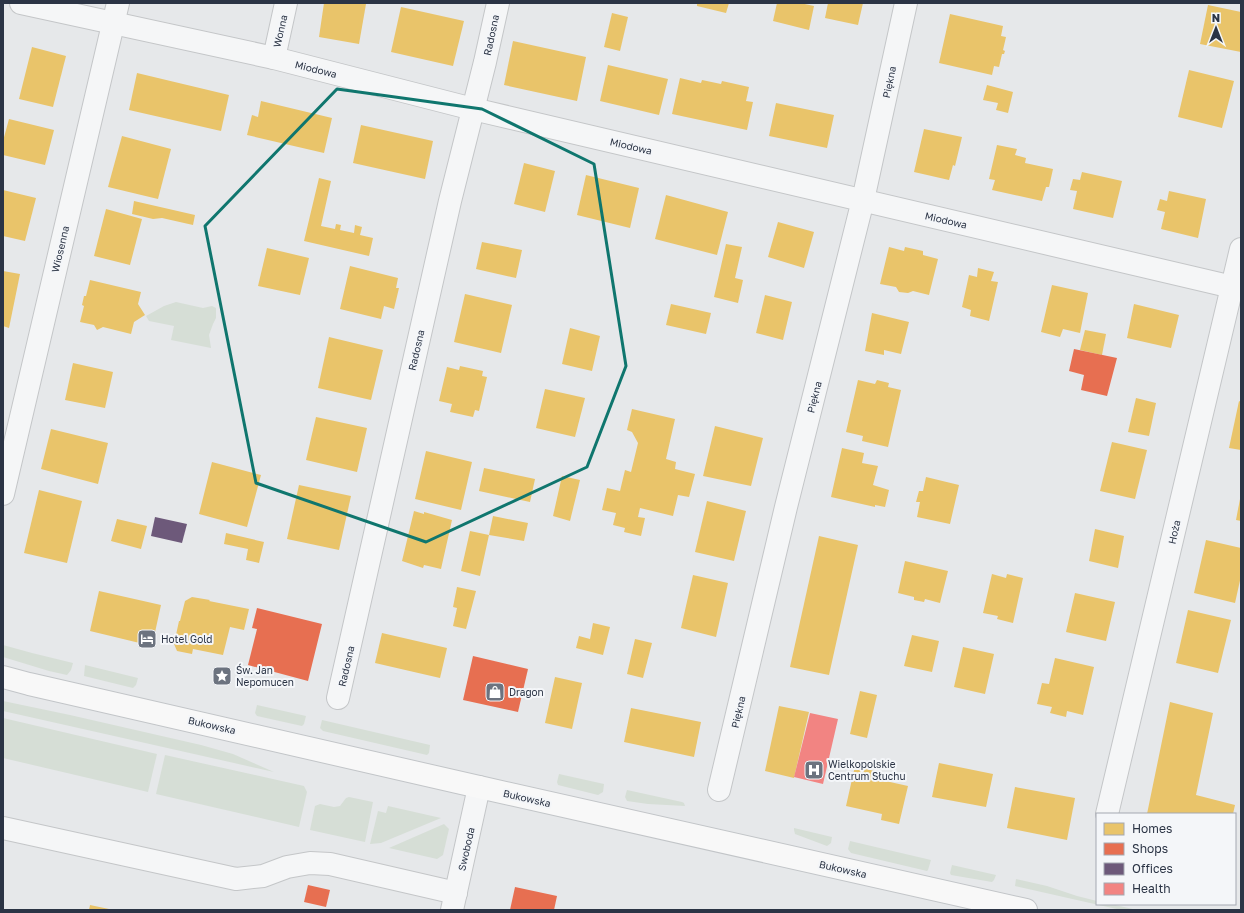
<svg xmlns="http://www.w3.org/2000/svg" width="1244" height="913" viewBox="0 0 1244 913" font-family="'Golos Text',sans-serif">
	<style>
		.green { fill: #d6ded6 }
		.homes { fill: #e9c46a }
		.shops { fill: #e76f51 }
		.offices { fill: #6d597a }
		.health { fill: #f28482 }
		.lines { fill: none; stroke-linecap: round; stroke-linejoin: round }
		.minor-casing { stroke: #c4c6c8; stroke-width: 24 }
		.major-casing { stroke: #c2c5c8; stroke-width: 24 }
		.minor { stroke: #f5f6f7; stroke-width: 22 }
		.major { stroke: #f8f8f8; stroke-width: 22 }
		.marked { fill: none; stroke: #0f766e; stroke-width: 3; stroke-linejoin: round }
		.labels { text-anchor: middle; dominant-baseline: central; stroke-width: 4; stroke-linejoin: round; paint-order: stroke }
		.street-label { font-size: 10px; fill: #2b3445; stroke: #f4f6f9 }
		.poi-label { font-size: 10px; fill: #2b3445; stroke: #f4f6f9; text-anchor: start }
	</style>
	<rect width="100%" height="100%" fill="#e6e8ea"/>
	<g class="green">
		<polygon points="176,302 203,308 212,306 216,308 216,318 213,324 209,335 211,348 171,340 174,326 149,321 146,316 164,306"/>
		<polygon points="3,645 32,653 73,663 71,670 67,675 49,671 3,657"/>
		<polygon points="85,665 138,678 136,685 133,688 84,676"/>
		<polygon points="3,701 70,715 201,745 233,754 274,772 3,711"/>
		<polygon points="257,705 306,716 304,724 302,726 257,716 255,713"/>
		<polygon points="3,718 157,754 148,792 3,758"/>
		<polygon points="322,720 430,745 429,753 427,755 323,731 320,728"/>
		<polygon points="165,755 304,786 307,792 299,827 156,794"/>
		<polygon points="559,774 604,784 603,792 598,795 558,785 557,782"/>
		<polygon points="627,790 682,802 684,803 685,806 648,804 627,801 625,797"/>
		<polygon points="349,797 373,802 365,842 310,830 315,806 320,804 334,807 340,806 346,798"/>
		<polygon points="388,806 441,818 381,843 370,844 378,811 386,813"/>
		<polygon points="444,824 449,829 443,855 437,859 389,848"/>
		<polygon points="794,828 832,837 831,843 827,846 795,834 794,830"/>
		<polygon points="850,841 931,860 928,870 927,871 851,853 848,849"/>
		<polygon points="952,865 996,875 994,880 992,882 951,875 950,873"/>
		<polygon points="1016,879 1047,886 1077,896 1097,901 1097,904 1111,904 1137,910 1121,910 1015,886"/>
	</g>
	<g class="homes">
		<polygon points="324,3 366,4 359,44 319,37"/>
		<polygon points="697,3 729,3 726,13 697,6"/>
		<polygon points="777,3 800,3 814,6 809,30 773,21"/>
		<polygon points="828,3 863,3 858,25 825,18"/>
		<polygon points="1208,5 1241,12 1241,52 1200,44"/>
		<polygon points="401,7 464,21 453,66 391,52"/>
		<polygon points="612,13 628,17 620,51 604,47"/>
		<polygon points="950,14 1003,26 1001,36 1006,37 1003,50 1005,51 1004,54 1002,54 999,67 994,66 992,75 939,63"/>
		<polygon points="513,41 586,57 577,101 504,85"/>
		<polygon points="32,47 66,56 53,107 19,99"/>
		<polygon points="608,65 668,79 659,115 600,101"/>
		<polygon points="1189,70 1234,81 1222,128 1178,117"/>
		<polygon points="137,73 229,95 221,131 129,110"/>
		<polygon points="680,78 701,83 702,80 721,84 722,81 749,87 746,101 753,102 747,130 672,114"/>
		<polygon points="987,85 1013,92 1008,113 996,110 998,103 983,100"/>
		<polygon points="261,101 332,118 324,153 247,135 252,115 258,117"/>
		<polygon points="776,103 834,115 827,148 769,136"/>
		<polygon points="9,119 54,130 45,165 3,155 3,141"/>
		<polygon points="361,125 433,141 425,179 353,163"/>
		<polygon points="924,129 962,137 955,166 953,165 949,180 914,172"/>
		<polygon points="122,136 171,149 158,199 108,187"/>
		<polygon points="997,145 1017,149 1015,155 1026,158 1025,163 1053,169 1049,187 1046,187 1042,201 992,190 995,180 989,179"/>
		<polygon points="524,163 555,171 545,212 514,204"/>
		<polygon points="1082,172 1122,181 1113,218 1073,209 1077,191 1070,190 1073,179 1080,180"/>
		<polygon points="586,175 639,188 630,228 577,215"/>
		<polygon points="319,178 331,181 321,226 335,229 336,224 341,225 340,230 354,233 355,225 362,227 360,235 373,238 369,256 304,241"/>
		<polygon points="3,190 36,198 25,241 3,236"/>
		<polygon points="1169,191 1206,199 1198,238 1161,229 1165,212 1157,210 1160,199 1167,201"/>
		<polygon points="666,195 728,212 717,255 655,239"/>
		<polygon points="134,201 195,215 193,225 162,218 153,219 132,214"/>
		<polygon points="106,209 142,219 130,265 94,256"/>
		<polygon points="778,222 814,232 804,268 768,257"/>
		<polygon points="482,242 522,250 516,278 476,269"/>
		<polygon points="726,244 742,247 735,278 743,280 738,303 714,297"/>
		<polygon points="889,247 904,251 905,247 923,251 923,255 938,259 929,295 913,291 908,293 899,292 896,287 880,284"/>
		<polygon points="267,248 309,258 300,295 258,286"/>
		<polygon points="350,266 398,278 396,288 399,288 394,309 384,306 381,319 340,309"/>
		<polygon points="978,268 994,272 991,281 998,282 989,321 970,316 971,310 962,307 969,275 977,277"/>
		<polygon points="3,271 20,274 9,328 3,326"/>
		<polygon points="90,280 141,292 138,304 145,315 134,322 131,334 103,327 97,330 94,325 80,322 84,306 82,305 84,296 86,296"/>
		<polygon points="1052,285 1088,293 1080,333 1063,329 1060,337 1041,332"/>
		<polygon points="465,294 512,305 501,353 454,342"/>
		<polygon points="765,295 792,302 783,340 756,333"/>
		<polygon points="671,304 711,313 706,334 666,325"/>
		<polygon points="1134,304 1179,315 1171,348 1127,338"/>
		<polygon points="872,313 909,322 901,354 884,350 884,355 865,351"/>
		<polygon points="570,328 600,336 592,371 562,364"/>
		<polygon points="1085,330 1106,334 1102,355 1080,350"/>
		<polygon points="329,337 383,350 371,400 318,388"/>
		<polygon points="73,363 113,372 105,408 65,400"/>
		<polygon points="460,366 483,371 482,376 487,377 479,411 475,410 473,417 450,412 452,404 439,401 447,367 459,370"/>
		<polygon points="858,380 875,384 877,380 889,383 888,387 901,390 888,447 862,441 863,436 846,432"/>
		<polygon points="545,389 585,398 575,437 536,428"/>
		<polygon points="1136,398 1156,403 1149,436 1128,432"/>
		<polygon points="1239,401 1241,402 1241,450 1229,448"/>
		<polygon points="632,409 675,419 666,459 676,462 675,469 695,474 689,497 678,495 673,516 640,508 638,517 645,518 641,536 624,532 625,528 613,525 616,513 602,510 607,488 620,491 625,470 631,472 638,443 632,432 627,430"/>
		<polygon points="316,417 367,428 357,472 306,460"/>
		<polygon points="715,426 763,438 751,486 703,476"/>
		<polygon points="51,429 108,443 98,484 41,469"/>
		<polygon points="1112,442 1147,450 1135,499 1100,491"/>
		<polygon points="842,448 864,453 862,463 878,466 873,485 889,490 885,507 875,505 875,507 831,497"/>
		<polygon points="426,451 472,462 461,510 415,499"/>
		<polygon points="212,462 261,475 247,527 199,514"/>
		<polygon points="484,468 535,479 530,502 479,491"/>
		<polygon points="562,476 580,480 570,521 553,516"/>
		<polygon points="926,477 959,485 950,524 917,517 920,502 916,502 919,491 923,491"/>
		<polygon points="299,485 351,496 339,550 287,539"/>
		<polygon points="39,490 82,501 67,563 24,553"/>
		<polygon points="1240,499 1241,499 1241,521 1236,520"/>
		<polygon points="707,501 746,511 734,561 695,552"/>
		<polygon points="414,511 424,514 424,512 452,520 441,569 424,565 423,568 402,561"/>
		<polygon points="493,516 528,523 524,541 489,535"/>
		<polygon points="117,519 147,526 141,549 111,541"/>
		<polygon points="1095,529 1124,536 1118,568 1089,561"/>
		<polygon points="470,531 489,535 480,576 461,571"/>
		<polygon points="226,533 264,542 259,563 246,560 248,549 224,544"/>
		<polygon points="819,536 858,545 829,675 790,667"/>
		<polygon points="1206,540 1241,548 1241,576 1235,603 1194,593"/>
		<polygon points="905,561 948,571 940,603 925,599 924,602 914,600 914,597 898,593"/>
		<polygon points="992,574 1006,578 1007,574 1023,578 1013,623 997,619 998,616 983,613"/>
		<polygon points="693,575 728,583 716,637 681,628"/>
		<polygon points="457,587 476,591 466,629 453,626 457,608 453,607"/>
		<polygon points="99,591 161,605 152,646 90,631"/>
		<polygon points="1075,593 1115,602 1106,641 1066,632"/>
		<polygon points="192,597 210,600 209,601 249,609 244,630 230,627 223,655 193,649 192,654 177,651 174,644 179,621 180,621 185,601"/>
		<polygon points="1188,610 1231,620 1218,673 1176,663"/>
		<polygon points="593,623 610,627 603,655 576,648 579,636 590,639"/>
		<polygon points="382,633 447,648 440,678 375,663"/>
		<polygon points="912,635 939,641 932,672 904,666"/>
		<polygon points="635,639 652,643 643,678 627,674"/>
		<polygon points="963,647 994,654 985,694 954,687"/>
		<polygon points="1055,658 1094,667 1083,715 1067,711 1066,717 1050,713 1052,707 1037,704 1042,683 1049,684"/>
		<polygon points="555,677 582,683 572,729 545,723"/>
		<polygon points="860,691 877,695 867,738 850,734"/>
		<polygon points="1170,702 1213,713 1196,795 1235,805 1233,814 1147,814"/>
		<polygon points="779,706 809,712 794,778 765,771"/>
		<polygon points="631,708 701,722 694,757 624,742"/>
		<polygon points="939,763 993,774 986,807 932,797"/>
		<polygon points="855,766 874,771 872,778 908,786 899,824 881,820 882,814 846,806"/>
		<polygon points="1015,787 1075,798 1067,840 1007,828"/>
		<polygon points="90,905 109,909 109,910 89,910"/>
	</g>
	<g class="shops">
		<polygon points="1074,349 1117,358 1107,396 1081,390 1084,375 1069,371"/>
		<polygon points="257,608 322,624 308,681 248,665 257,629 252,628"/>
		<polygon points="473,656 528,669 518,712 463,700"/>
		<polygon points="308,885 330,890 326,907 304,902"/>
		<polygon points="515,887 557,896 554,910 510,910"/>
	</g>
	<polygon class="offices" points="155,517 187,524 182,543 151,536"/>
	<polygon class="health" points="810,713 838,719 823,784 794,777"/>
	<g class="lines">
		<defs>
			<g id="minor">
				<polyline points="21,3 274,58 473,109 1241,289"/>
				<polyline points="274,58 286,3"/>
				<polyline points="3,494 118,3"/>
				<polyline points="338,698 450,201 485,62 498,3"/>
				<polyline points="719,790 786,507 863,200 906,3"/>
				<polyline points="1107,814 1241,249"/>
				<polyline points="3,828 236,879 263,876 287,867 310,863 330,864 456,893"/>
				<polyline points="452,910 479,787"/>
			</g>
			<polyline id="major" points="3,677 29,684 479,787 1026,910"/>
		</defs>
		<use href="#minor" class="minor-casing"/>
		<use href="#major" class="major-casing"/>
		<use href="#minor" class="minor"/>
		<use href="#major" class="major"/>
	</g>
	<path class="marked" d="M337 89 482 109 594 164 626 366 587 467 426 542 256 483 205 226Z"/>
	<defs>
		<symbol id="hotel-square" viewBox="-11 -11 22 22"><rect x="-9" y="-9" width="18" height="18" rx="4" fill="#6c737f" stroke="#f4f6f9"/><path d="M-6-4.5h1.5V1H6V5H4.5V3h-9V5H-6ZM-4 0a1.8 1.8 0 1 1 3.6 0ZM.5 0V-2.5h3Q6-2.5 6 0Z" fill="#fff"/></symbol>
		<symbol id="sight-square" viewBox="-11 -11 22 22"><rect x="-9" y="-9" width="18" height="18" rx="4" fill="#6c737f" stroke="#f4f6f9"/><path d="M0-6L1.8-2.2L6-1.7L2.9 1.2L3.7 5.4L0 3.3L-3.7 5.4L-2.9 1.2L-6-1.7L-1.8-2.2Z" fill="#fff"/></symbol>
		<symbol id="shop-square" viewBox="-11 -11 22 22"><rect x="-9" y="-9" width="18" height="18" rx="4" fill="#6c737f" stroke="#f4f6f9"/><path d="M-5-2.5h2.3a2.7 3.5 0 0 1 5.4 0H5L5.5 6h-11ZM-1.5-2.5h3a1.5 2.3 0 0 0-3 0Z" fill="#fff"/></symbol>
		<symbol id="hospital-square" viewBox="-11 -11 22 22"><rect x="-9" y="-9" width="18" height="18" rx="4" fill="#6c737f" stroke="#f4f6f9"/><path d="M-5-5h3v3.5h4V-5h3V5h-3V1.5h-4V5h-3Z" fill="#fff"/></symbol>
	</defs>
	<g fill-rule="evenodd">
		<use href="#hotel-square" x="136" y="628" width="22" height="22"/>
		<use href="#sight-square" x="211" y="665" width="22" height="22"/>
		<use href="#shop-square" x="484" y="681" width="22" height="22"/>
		<use href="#hospital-square" x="803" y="759" width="22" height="22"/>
	</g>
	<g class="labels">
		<g class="street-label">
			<text transform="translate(280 31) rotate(-77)">Wonna</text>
			<text transform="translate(491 35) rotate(-78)">Radosna</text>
			<text transform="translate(316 69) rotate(14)">Miodowa</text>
			<text transform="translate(889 82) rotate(-78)">Piękna</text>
			<text transform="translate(631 146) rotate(13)">Miodowa</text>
			<text transform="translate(946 220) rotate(13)">Miodowa</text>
			<text transform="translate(60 249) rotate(-77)">Wiosenna</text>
			<text transform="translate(416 350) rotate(-77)">Radosna</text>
			<text transform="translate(814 397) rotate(-76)">Piękna</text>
			<text transform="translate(1174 532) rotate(-77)">Hoża</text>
			<text transform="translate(346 666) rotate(-77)">Radosna</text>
			<text transform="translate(738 712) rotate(-77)">Piękna</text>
			<text transform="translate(212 725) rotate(13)">Bukowska</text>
			<text transform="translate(527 798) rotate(13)">Bukowska</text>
			<text transform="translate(466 849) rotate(-77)">Swoboda</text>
			<text transform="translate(843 869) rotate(13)">Bukowska</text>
		</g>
		<g class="poi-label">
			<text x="161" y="639">Hotel Gold</text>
			<text x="236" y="670">Św. Jan<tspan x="236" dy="12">Nepomucen</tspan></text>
			<text x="509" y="692">Dragon</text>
			<text x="828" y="764">Wielkopolskie<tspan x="828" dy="12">Centrum Słuchu</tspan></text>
		</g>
	</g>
	<rect width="1244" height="913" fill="none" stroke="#2b3445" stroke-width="8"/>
	<rect x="1096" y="813" width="140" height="92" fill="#f4f6f9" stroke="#a4a8b1"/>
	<rect x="1104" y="823" width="20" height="12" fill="#e9c46a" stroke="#a4a8b1"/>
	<text x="1132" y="833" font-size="12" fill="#2b3445">Homes</text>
	<rect x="1104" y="843" width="20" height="12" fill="#e76f51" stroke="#a4a8b1"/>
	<text x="1132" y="853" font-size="12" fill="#2b3445">Shops</text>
	<rect x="1104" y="863" width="20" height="12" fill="#6d597a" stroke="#a4a8b1"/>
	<text x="1132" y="873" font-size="12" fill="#2b3445">Offices</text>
	<rect x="1104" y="883" width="20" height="12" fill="#f28482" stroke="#a4a8b1"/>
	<text x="1132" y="893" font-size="12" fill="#2b3445">Health</text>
	<g transform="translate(1216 28)" stroke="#f4f6f9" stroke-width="3" paint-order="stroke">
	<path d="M0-3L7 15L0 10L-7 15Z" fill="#2b3445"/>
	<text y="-6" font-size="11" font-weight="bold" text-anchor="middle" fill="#2b3445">N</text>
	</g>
</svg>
